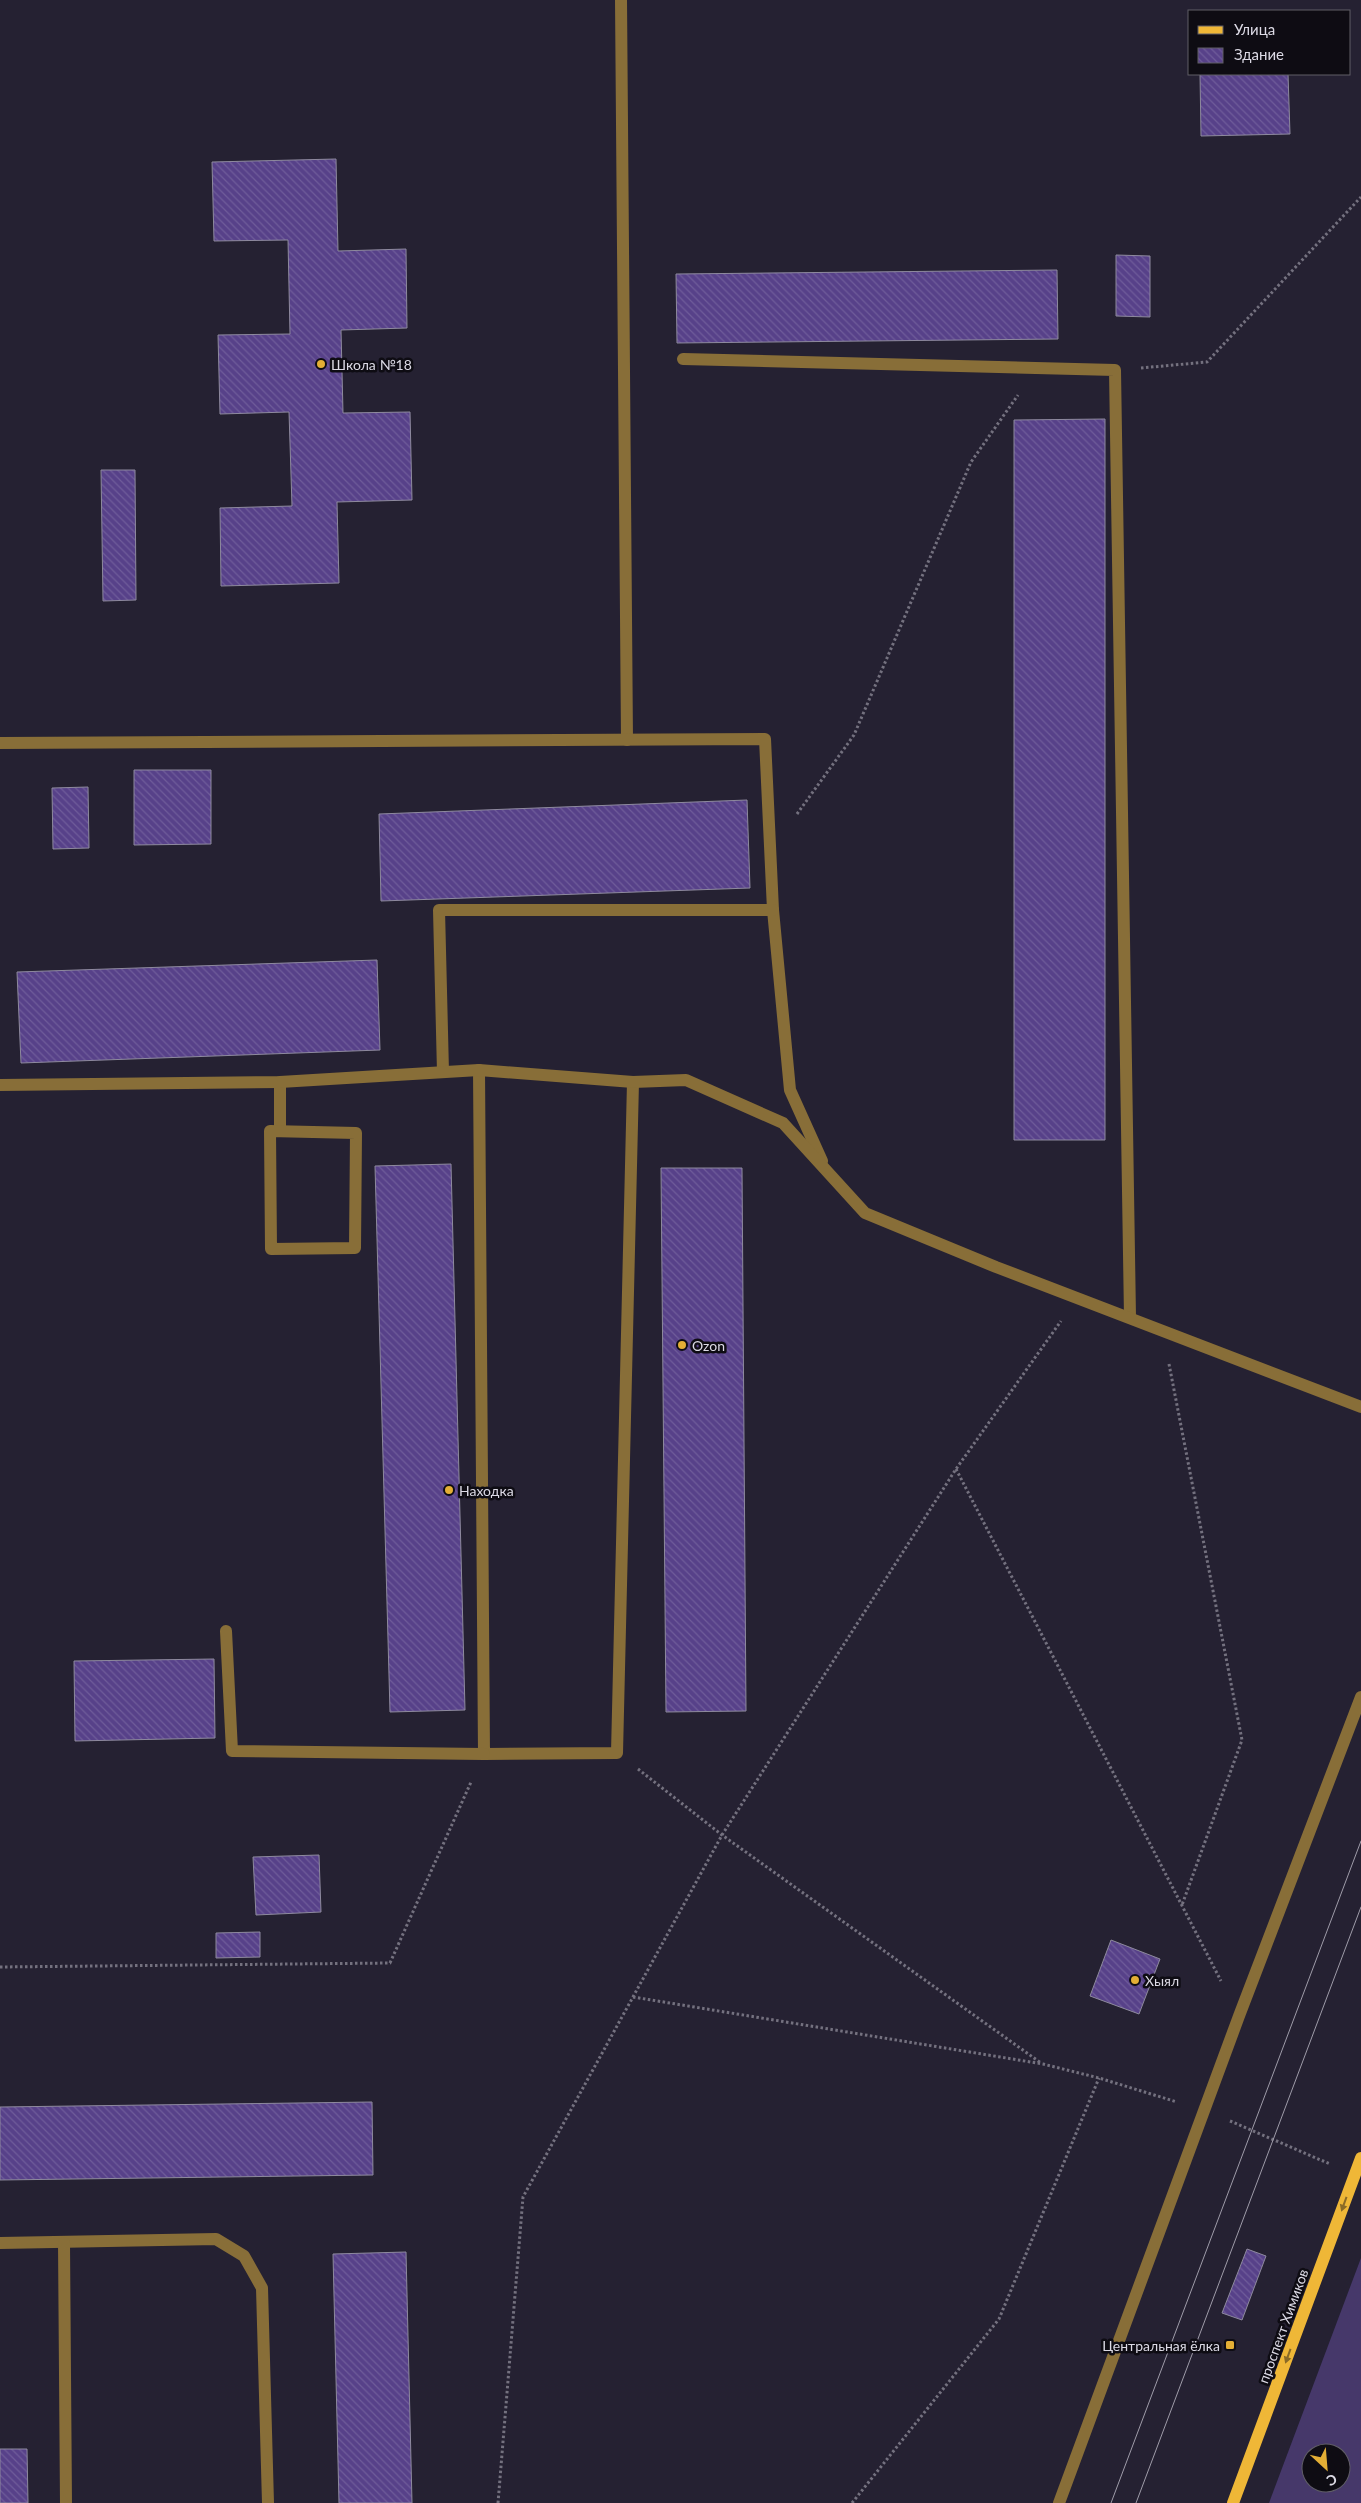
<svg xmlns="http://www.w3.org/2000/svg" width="1361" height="2503" viewBox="0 0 1361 2503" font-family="Lato,sans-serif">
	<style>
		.grass { fill: #46386a; fill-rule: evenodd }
		.building { fill: url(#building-back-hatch); stroke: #8e8a9e }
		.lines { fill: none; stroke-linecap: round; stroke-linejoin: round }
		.path { stroke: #74717f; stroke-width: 3; stroke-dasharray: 2.5 2.5; stroke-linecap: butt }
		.minor { stroke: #886e38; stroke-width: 12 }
		.major { stroke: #efb737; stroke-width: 12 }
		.tram { stroke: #9f9ca9; stroke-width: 1 }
		.oneway { fill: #8a6a27 }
		.poi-dot { fill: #e3ae35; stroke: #0e0c13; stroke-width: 2 }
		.labels { text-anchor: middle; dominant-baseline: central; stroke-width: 5; stroke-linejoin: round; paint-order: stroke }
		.poi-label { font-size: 14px; fill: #dcdae5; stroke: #0e0c13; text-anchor: start }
		.street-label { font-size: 14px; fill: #dcdae5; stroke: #0e0c13 }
	</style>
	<defs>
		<pattern id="building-back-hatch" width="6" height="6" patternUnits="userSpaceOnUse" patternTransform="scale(1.25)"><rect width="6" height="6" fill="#574189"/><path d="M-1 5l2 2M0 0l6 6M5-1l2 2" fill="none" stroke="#6f5c9a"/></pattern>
	</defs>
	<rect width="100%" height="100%" fill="#252132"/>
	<path class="grass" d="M1361 2258V2503H1269ZM1311 2453H1341V2483H1311Z"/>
	<g class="building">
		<polygon points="1200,74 1288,74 1290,134 1201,136"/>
		<polygon points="336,159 338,251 406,249 407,328 341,330 343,413 410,412 412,500 337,502 339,583 221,586 220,508 292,506 289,412 220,414 218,335 290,334 288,240 214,241 212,162"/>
		<polygon points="1116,255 1150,256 1150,317 1116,316"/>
		<polygon points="1057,270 1058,339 677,343 676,274"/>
		<polygon points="1105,419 1105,1140 1014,1140 1014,420"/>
		<polygon points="101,470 135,470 136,600 103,601"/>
		<polygon points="134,770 211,770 211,844 134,845"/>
		<polygon points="88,787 89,848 53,849 52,788"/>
		<polygon points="747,800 750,888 381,901 379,814"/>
		<polygon points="377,960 380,1050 21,1063 17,972"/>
		<polygon points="451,1164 465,1710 390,1712 375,1166"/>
		<polygon points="661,1168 742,1168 746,1711 666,1712"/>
		<polygon points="214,1659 215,1738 75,1741 74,1661"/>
		<polygon points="319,1855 321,1912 256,1915 253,1857"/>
		<polygon points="260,1932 260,1957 216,1958 216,1933"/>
		<polygon points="1111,1940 1160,1959 1139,2014 1090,1996"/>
		<polygon points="372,2102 373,2175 0,2180 0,2107"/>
		<polygon points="1247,2249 1266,2256 1242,2320 1222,2313"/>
		<polygon points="406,2252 412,2503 339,2503 333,2254"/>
		<polygon points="0,2449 27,2449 28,2503 0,2503"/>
	</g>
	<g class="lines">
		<g class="path">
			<polyline points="1141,368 1207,362 1361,197"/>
			<polyline points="797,814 854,735 971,462 1018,395"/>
			<polyline points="1169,1364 1242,1740 1182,1905"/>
			<polyline points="956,1469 1221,1981"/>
			<polyline points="638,1769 722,1835 1041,2063"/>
			<polyline points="0,1967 390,1963 471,1782"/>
			<polyline points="633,1997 1043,2064 1099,2078 1177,2102"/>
			<polyline points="1230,2121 1330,2164"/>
			<polyline points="498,2503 523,2197 722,1835 956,1469 1061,1321"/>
			<polyline points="852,2503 999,2319 1099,2078"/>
		</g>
		<g class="minor">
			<polyline points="621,0 627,740"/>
			<polyline points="683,359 1115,370 1130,1317"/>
			<polyline points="0,743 765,739 773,910 790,1090 822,1161"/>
			<polyline points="479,1070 484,1754 617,1753 633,1082"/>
			<polyline points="443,1072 439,910 773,910"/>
			<polyline points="280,1082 280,1131"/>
			<polyline points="0,1085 280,1082 479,1070 633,1082 686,1080 783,1123 865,1213 996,1267 1361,1407"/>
			<polygon points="270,1131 356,1133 355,1248 271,1249"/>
			<polyline points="226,1631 232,1751 484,1754"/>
			<polyline points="0,2243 216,2239 244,2256 262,2288 268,2503"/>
			<polyline points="64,2243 66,2503"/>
			<polyline points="1059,2503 1239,2016 1361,1697"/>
		</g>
		<polyline class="major" points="1233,2503 1361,2158"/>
		<g class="tram">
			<polyline points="1111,2503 1361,1841"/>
			<polyline points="1136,2503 1361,1907"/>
		</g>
	</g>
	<defs><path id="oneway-solid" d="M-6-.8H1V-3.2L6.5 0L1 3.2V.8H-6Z" transform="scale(1.25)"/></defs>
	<g class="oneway">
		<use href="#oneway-solid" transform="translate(1344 2204) rotate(110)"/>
		<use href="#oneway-solid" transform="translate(1288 2356) rotate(110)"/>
	</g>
	<g class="poi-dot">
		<circle cx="321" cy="364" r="5"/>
		<circle cx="682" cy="1345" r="5"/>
		<circle cx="449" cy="1490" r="5"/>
		<circle cx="1135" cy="1980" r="5"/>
		<rect x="1225" y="2340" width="10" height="10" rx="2.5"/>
	</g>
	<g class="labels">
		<g class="poi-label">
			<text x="331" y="364">Школа №18</text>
			<text x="692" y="1345">Ozon</text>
			<text x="459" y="1490">Находка</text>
			<text x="1145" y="1980">Хыял</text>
			<text x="1220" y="2345" text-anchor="end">Центральная ёлка</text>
		</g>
		<g class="street-label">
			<text transform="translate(1283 2326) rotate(-70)">проспект Химиков</text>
		</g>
	</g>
	<rect x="1188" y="10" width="162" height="65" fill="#0e0c13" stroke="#605e67"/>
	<rect x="1198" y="26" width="25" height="8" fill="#efb737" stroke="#605e67"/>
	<text x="1234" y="35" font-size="15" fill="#dcdae5">Улица</text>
	<rect x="1198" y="48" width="25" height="15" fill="url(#building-back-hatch)" stroke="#605e67"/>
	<text x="1234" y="60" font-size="15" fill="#dcdae5">Здание</text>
	<g transform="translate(1326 2468) rotate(154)"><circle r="24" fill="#0e0c13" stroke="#605e67"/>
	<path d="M0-4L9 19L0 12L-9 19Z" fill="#e3ae35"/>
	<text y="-8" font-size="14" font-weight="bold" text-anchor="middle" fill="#dcdae5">С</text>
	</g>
</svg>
